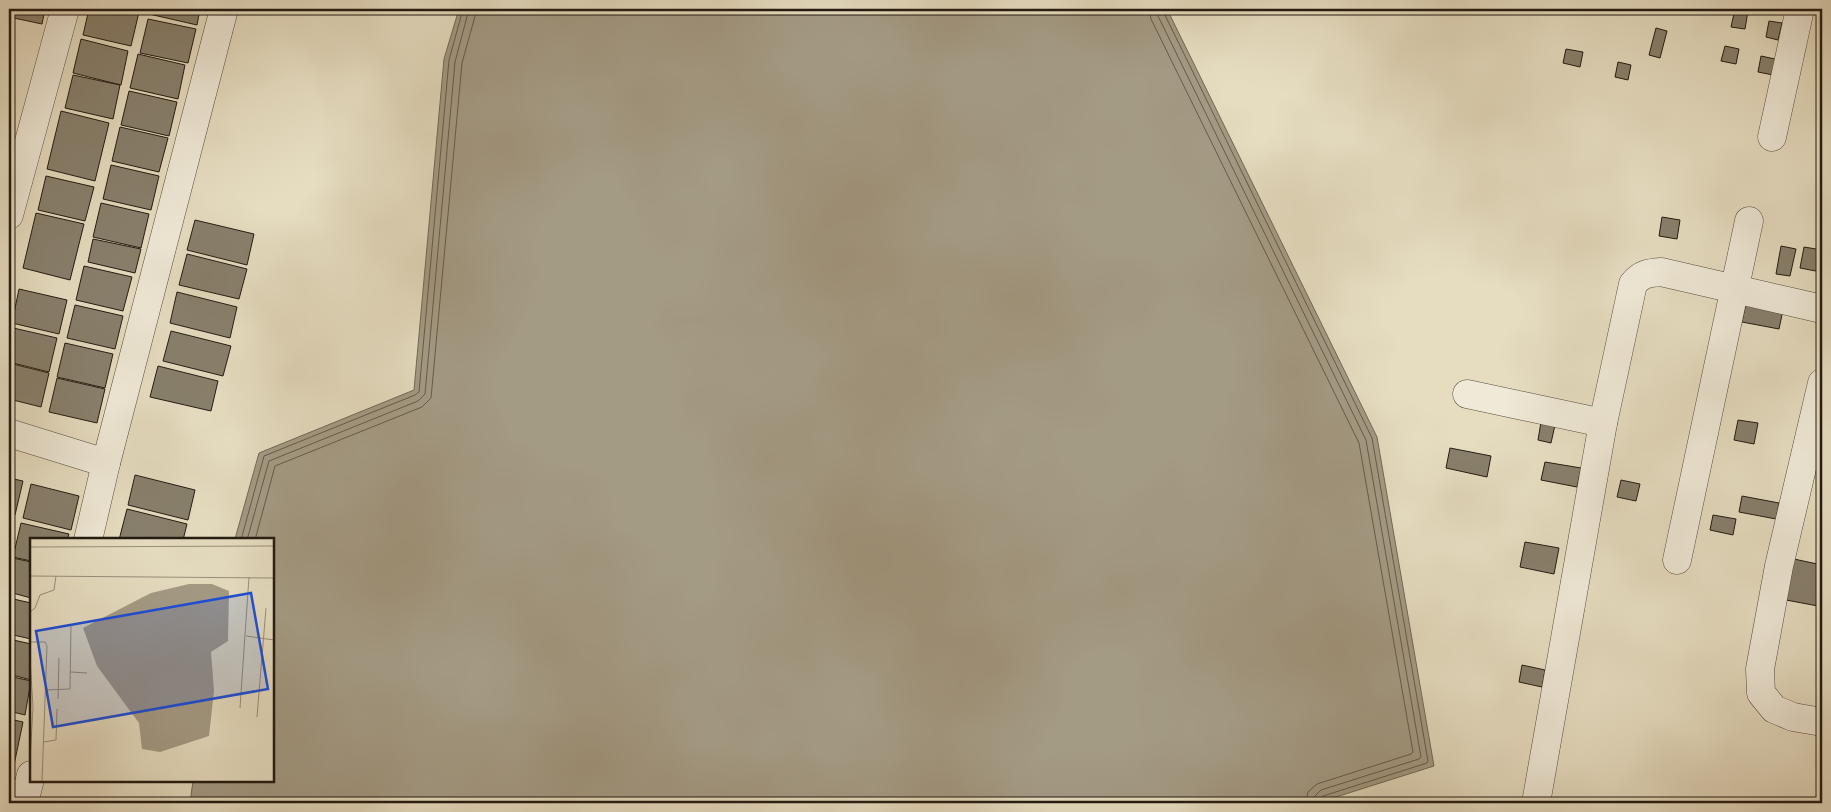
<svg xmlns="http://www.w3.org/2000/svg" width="1831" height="812" viewBox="0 0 1831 812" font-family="'Gentium Book Plus',serif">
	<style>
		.water { fill: #a49b85; stroke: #706857 }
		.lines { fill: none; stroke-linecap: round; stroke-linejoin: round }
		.shore { stroke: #645b4b; stroke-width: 1 }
		.building { fill: #88806d; stroke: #231b11 }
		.minor-casing { stroke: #544c3d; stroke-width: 29 }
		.minor { stroke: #efe9d7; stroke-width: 28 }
		.inset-road { fill: none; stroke: #988f7b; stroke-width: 1 }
		.view { fill: #1d4ed8; fill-opacity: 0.15; stroke: #1d4ed8; stroke-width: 2.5 }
		.inset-edge { fill: none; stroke: #231b11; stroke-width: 2.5 }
	</style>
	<rect width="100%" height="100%" fill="#e6ddc1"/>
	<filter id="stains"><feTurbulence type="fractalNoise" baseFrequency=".004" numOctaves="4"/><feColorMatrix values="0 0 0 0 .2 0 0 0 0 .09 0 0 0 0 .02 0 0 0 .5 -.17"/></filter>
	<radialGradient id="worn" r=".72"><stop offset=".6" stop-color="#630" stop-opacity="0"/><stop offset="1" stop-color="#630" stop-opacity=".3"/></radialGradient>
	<polygon class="water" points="459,9 1167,9 1377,437 1434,766 1317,803 190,803 193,781 272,781 272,540 235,539 259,453 414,390 444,59"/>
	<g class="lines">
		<g class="shore">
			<polyline points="1149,9 1151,19 1359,443 1413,752 1411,754 1317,784 1308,792 1306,803"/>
			<polyline points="1157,9 1158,16 1366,440 1421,757 1419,759 1321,790 1315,796 1313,803"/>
			<polyline points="1163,9 1164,13 1372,438 1428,761 1427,763 1323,796 1320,799 1319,803"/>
			<polyline points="241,540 264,456 415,395 419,392 449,60 463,9"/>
			<polyline points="247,540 269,461 418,401 425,394 455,62 469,9"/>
			<polyline points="255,540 275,466 422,407 431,398 462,63 477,9"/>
		</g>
	</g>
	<g class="building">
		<polygon points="9,9 45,9 42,24 9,17"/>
		<polygon points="89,9 123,9 139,12 131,46 83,35"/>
		<polygon points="150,9 200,9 197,25 149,14"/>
		<polygon points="1735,9 1748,11 1745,29 1731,27"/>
		<polygon points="148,19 196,29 188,63 140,53"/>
		<polygon points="1769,21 1782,23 1778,40 1766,37"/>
		<polygon points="1656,28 1667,31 1660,58 1649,55"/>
		<polygon points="81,39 128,51 121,85 73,73"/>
		<polygon points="1725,46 1739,49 1736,64 1721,61"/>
		<polygon points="1566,49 1583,52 1580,67 1563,63"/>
		<polygon points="138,54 185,65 178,99 130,88"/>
		<polygon points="1761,56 1775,59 1773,75 1758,72"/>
		<polygon points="1618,62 1631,65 1628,80 1615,77"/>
		<polygon points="73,75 120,85 113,119 65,108"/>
		<polygon points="129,91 177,102 169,136 121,125"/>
		<polygon points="61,111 109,123 95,181 47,169"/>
		<polygon points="120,127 168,138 159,172 112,161"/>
		<polygon points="111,165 159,176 151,210 103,199"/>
		<polygon points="46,176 94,187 85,221 38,210"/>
		<polygon points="101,203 149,214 141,248 93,237"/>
		<polygon points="36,213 84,224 70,280 23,268"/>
		<polygon points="1662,217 1680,220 1677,239 1659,236"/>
		<polygon points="195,220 254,234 247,265 187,250"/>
		<polygon points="93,239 141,249 135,273 88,262"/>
		<polygon points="1781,246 1796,249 1790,276 1776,274"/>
		<polygon points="1804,247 1822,250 1821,272 1800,268"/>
		<polygon points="187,254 247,269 239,299 179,285"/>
		<polygon points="84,266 132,277 123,311 76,300"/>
		<polygon points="19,289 67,300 59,334 12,323"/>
		<polygon points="177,292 237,307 230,338 170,323"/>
		<polygon points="1746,303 1783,310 1779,329 1742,322"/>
		<polygon points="75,305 123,316 115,349 67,338"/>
		<polygon points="9,327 57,338 49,372 9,362"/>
		<polygon points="171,331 231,346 223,376 163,361"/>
		<polygon points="65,343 113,354 105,388 57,377"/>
		<polygon points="9,363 49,373 41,407 9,399"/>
		<polygon points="158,366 218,381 211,411 150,397"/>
		<polygon points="57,378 105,389 97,423 49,412"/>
		<polygon points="1738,420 1758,423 1754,444 1734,440"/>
		<polygon points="1541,422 1555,425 1551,443 1538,440"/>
		<polygon points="1450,448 1491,456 1487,477 1446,468"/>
		<polygon points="1545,462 1581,468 1577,487 1541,480"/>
		<polygon points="135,475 195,490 188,520 128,505"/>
		<polygon points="9,478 23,481 15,515 9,513"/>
		<polygon points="1621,480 1640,484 1636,501 1617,497"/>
		<polygon points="31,484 79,496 71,530 23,518"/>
		<polygon points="1742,496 1779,503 1776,519 1739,512"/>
		<polygon points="127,509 187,524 183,540 119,540"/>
		<polygon points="1713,515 1736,519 1733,535 1710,530"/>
		<polygon points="9,518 13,519 9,536"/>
		<polygon points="21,523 69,534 67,540 31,540 31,561 13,557"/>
		<polygon points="1525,542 1559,548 1554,574 1520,567"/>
		<polygon points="13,558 31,562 31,598 9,592 9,576"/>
		<polygon points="1794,559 1822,565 1822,585 1818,606 1786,600"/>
		<polygon points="9,598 31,603 31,639 9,634"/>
		<polygon points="9,639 31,644 31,680 9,674"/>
		<polygon points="1522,665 1545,670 1542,687 1519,682"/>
		<polygon points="9,676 31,681 25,715 9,711"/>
		<polygon points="9,719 23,722 9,789"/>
	</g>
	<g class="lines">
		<defs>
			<g id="minor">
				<polyline points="1772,137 1800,9"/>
				<polyline points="9,215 65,9"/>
				<polyline points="1822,383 1779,566 1760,669 1761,693 1774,709 1793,717 1822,722"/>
				<polyline points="1467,394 1603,423"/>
				<polyline points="9,433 106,463"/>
				<polyline points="88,540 106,463 224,9"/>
				<polyline points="1677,560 1749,221"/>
				<polyline points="24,803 31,775"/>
				<path d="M1536 803 1603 423 1633 284C1641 274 1648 273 1661 272L1822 309"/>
			</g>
		</defs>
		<use href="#minor" class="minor-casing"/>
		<use href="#minor" class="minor"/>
	</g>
	<g transform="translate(30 538)">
		<rect width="244" height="244" fill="#e6ddc1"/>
		<path d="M159 46H182L199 53 198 103 181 114 184 153 179 198 130 214 112 211 109 185 67 128 53 90 121 55Z" fill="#a49b85"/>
		<path class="inset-road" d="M0 9 244 8M0 38 244 40M0 74 5 70 10 57 24 52 26 38M216 98 244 102M0 104H15L17 108 12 243M0 121 3 169 0 223M41 134 57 135M15 152 40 151 41 87M28 161 29 120M210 170 219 39M227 179 236 70M14 204 26 202 27 171"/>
		<path class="view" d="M221 55 238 151 23 189 6 93Z"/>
		<rect width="244" height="244" class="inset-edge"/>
	</g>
	<rect width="1831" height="812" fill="none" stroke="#e6ddc1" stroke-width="30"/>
	<rect x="10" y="10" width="1811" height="792" fill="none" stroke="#231b11" stroke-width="2.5"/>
	<rect x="15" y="15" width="1801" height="782" fill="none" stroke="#231b11"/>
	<rect width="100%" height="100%" filter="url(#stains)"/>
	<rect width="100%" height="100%" fill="url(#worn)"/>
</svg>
